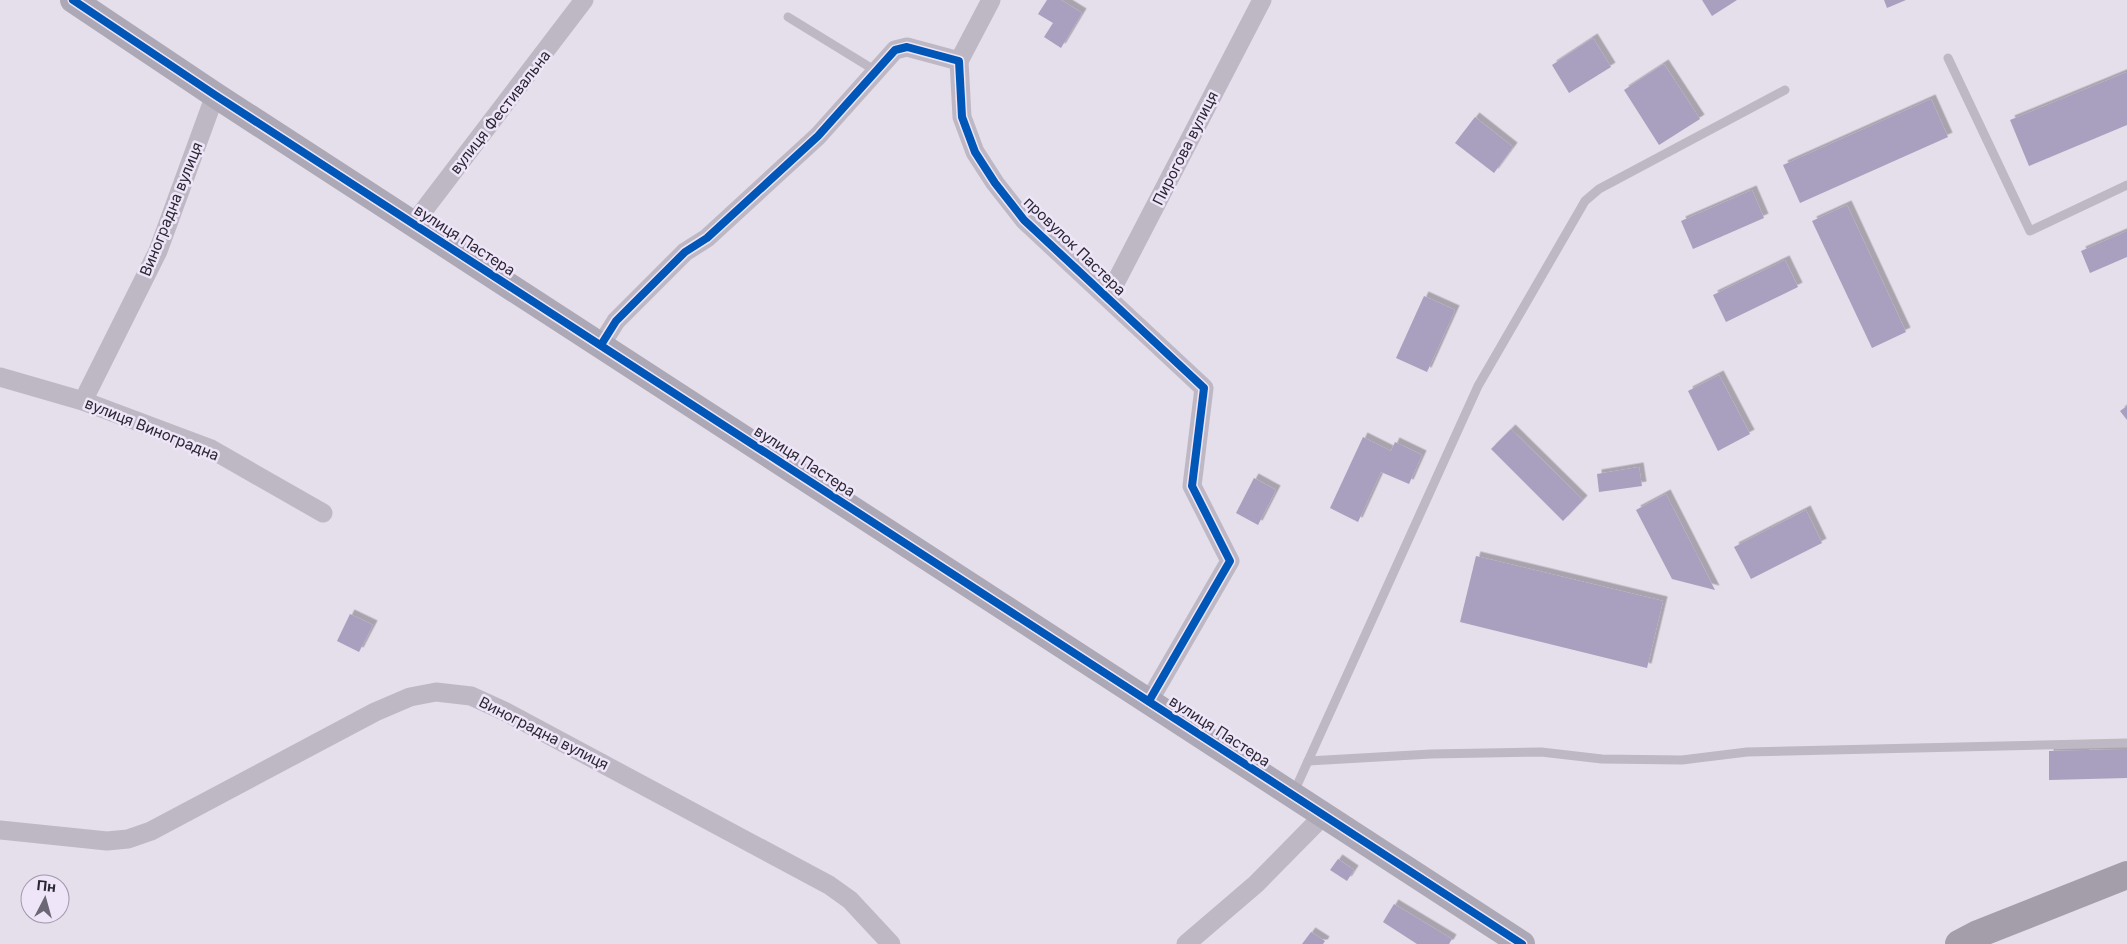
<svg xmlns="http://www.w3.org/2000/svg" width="2127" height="944" viewBox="0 0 2127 944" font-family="Inter,sans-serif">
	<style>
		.building { fill: #a8a0be; filter: url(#shadow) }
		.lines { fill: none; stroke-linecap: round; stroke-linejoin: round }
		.lane { stroke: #bdb8c4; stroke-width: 9 }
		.street { stroke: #bdb8c4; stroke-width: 19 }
		.secondary { stroke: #ada8b5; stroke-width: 26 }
		.highway { stroke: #a49eaa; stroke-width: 28 }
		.cycleway-casing { stroke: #efe5f8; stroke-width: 11 }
		.cycleway { stroke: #0057b8; stroke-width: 8 }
		.labels { text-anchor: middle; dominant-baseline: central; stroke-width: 5; stroke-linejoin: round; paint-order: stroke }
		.street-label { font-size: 15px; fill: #2a2734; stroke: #efe5f8 }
	</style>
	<defs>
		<filter id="shadow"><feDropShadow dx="4.5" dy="-4.5" stdDeviation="0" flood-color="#0004"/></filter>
	</defs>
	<rect width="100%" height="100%" fill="#e5deeb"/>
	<g class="building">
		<polygon points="1047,0 1061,0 1082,13 1061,48 1044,37 1053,23 1038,14"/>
		<polygon points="1702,0 1737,0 1712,16"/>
		<polygon points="1884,0 1906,0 1887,8"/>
		<polygon points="1593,38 1611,67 1569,93 1552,65"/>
		<polygon points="1664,64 1700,119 1659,145 1624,90"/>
		<polygon points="2127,72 2127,125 2029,166 2010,120"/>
		<polygon points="1931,99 1948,137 1800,203 1783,165"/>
		<polygon points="1475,117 1513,147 1494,173 1455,143"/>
		<polygon points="1752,190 1764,218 1693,249 1681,221"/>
		<polygon points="1847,205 1906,332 1872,348 1812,221"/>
		<polygon points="2127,231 2127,257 2090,273 2081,251"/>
		<polygon points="1785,260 1798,287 1726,322 1713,295"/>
		<polygon points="1424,296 1455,310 1427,372 1396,358"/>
		<polygon points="1719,375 1750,434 1718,451 1688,391"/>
		<polygon points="2127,406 2127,420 2120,411"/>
		<polygon points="1511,429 1583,500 1563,521 1491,449"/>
		<polygon points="1363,437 1391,451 1395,442 1422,455 1409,484 1381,472 1358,522 1330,508"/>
		<polygon points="1639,467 1642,486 1599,492 1597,474"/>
		<polygon points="1254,478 1276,490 1258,525 1236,513"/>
		<polygon points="1666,494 1715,590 1672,579 1636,510"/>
		<polygon points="1806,510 1822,543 1751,579 1734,547"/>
		<polygon points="1476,556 1663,601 1647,668 1460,622"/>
		<polygon points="350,614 373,625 359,652 337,641"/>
		<polygon points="2127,749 2127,778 2049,780 2049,751"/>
		<polygon points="1338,859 1354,870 1347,881 1330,870"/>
		<polygon points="1394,904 1452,939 1449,944 1417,944 1383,922"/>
		<polygon points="1311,932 1325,941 1323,944 1302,944"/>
	</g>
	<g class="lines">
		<g class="lane">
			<polyline points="788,17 876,71"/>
			<polyline points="1948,58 2030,231 2127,185"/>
			<polyline points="1308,761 1431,754 1541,752 1602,759 1682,760 1747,752 2127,743"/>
			<polyline points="1294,792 1478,386 1585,201 1599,189 1785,90"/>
		</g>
		<g class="street">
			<polyline points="959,61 991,0"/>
			<polyline points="414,223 584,0"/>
			<polyline points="1108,297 1262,0"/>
			<polyline points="601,345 616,321 685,252 707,238 818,136 895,50 907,47 959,61 962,117 975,152 995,183 1024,220 1204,388 1192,486 1230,561 1149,701"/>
			<polyline points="0,377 83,401 211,449 323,513"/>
			<polyline points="83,401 158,251 215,95"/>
			<polyline points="0,830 107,841 128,839 151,831 375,712 410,697 436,692 471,696 504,711 829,885 850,900 891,944"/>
			<polyline points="1186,944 1256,884 1324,815"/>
		</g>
		<polyline class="secondary" points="73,0 215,95 1522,944"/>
		<polyline class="highway" points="1959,944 1978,934 2127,875"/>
		<defs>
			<g id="cycleway">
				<polyline points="73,0 215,95 1522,944"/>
				<polyline points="601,345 616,321 685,252 707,238 818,136 895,50 907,47 959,61 962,117 975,152 995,183 1024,220 1204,388 1192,486 1230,561 1149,701"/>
			</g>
		</defs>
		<use href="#cycleway" class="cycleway-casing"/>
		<use href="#cycleway" class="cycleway"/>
	</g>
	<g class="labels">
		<g class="street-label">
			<text transform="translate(500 112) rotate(-52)">вулиця Фестивальна</text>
			<text transform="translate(1185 148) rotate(-63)">Пирогова вулиця</text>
			<text transform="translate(171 209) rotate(-68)">Виноградна вулиця</text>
			<text transform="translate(465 240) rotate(33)">вулиця Пастера</text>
			<text transform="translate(1075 246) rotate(44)">провулок Пастера</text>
			<text transform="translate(152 429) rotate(22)">вулиця Виноградна</text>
			<text transform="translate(805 461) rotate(33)">вулиця Пастера</text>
			<text transform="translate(1220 731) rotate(33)">вулиця Пастера</text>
			<text transform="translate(544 733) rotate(27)">Виноградна вулиця</text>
		</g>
	</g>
	<g transform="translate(45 899) rotate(6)"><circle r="24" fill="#efe5f8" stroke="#a099aa"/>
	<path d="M0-4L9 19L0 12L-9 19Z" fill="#6b6774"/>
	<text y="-8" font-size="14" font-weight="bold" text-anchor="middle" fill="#2a2734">Пн</text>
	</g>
</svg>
